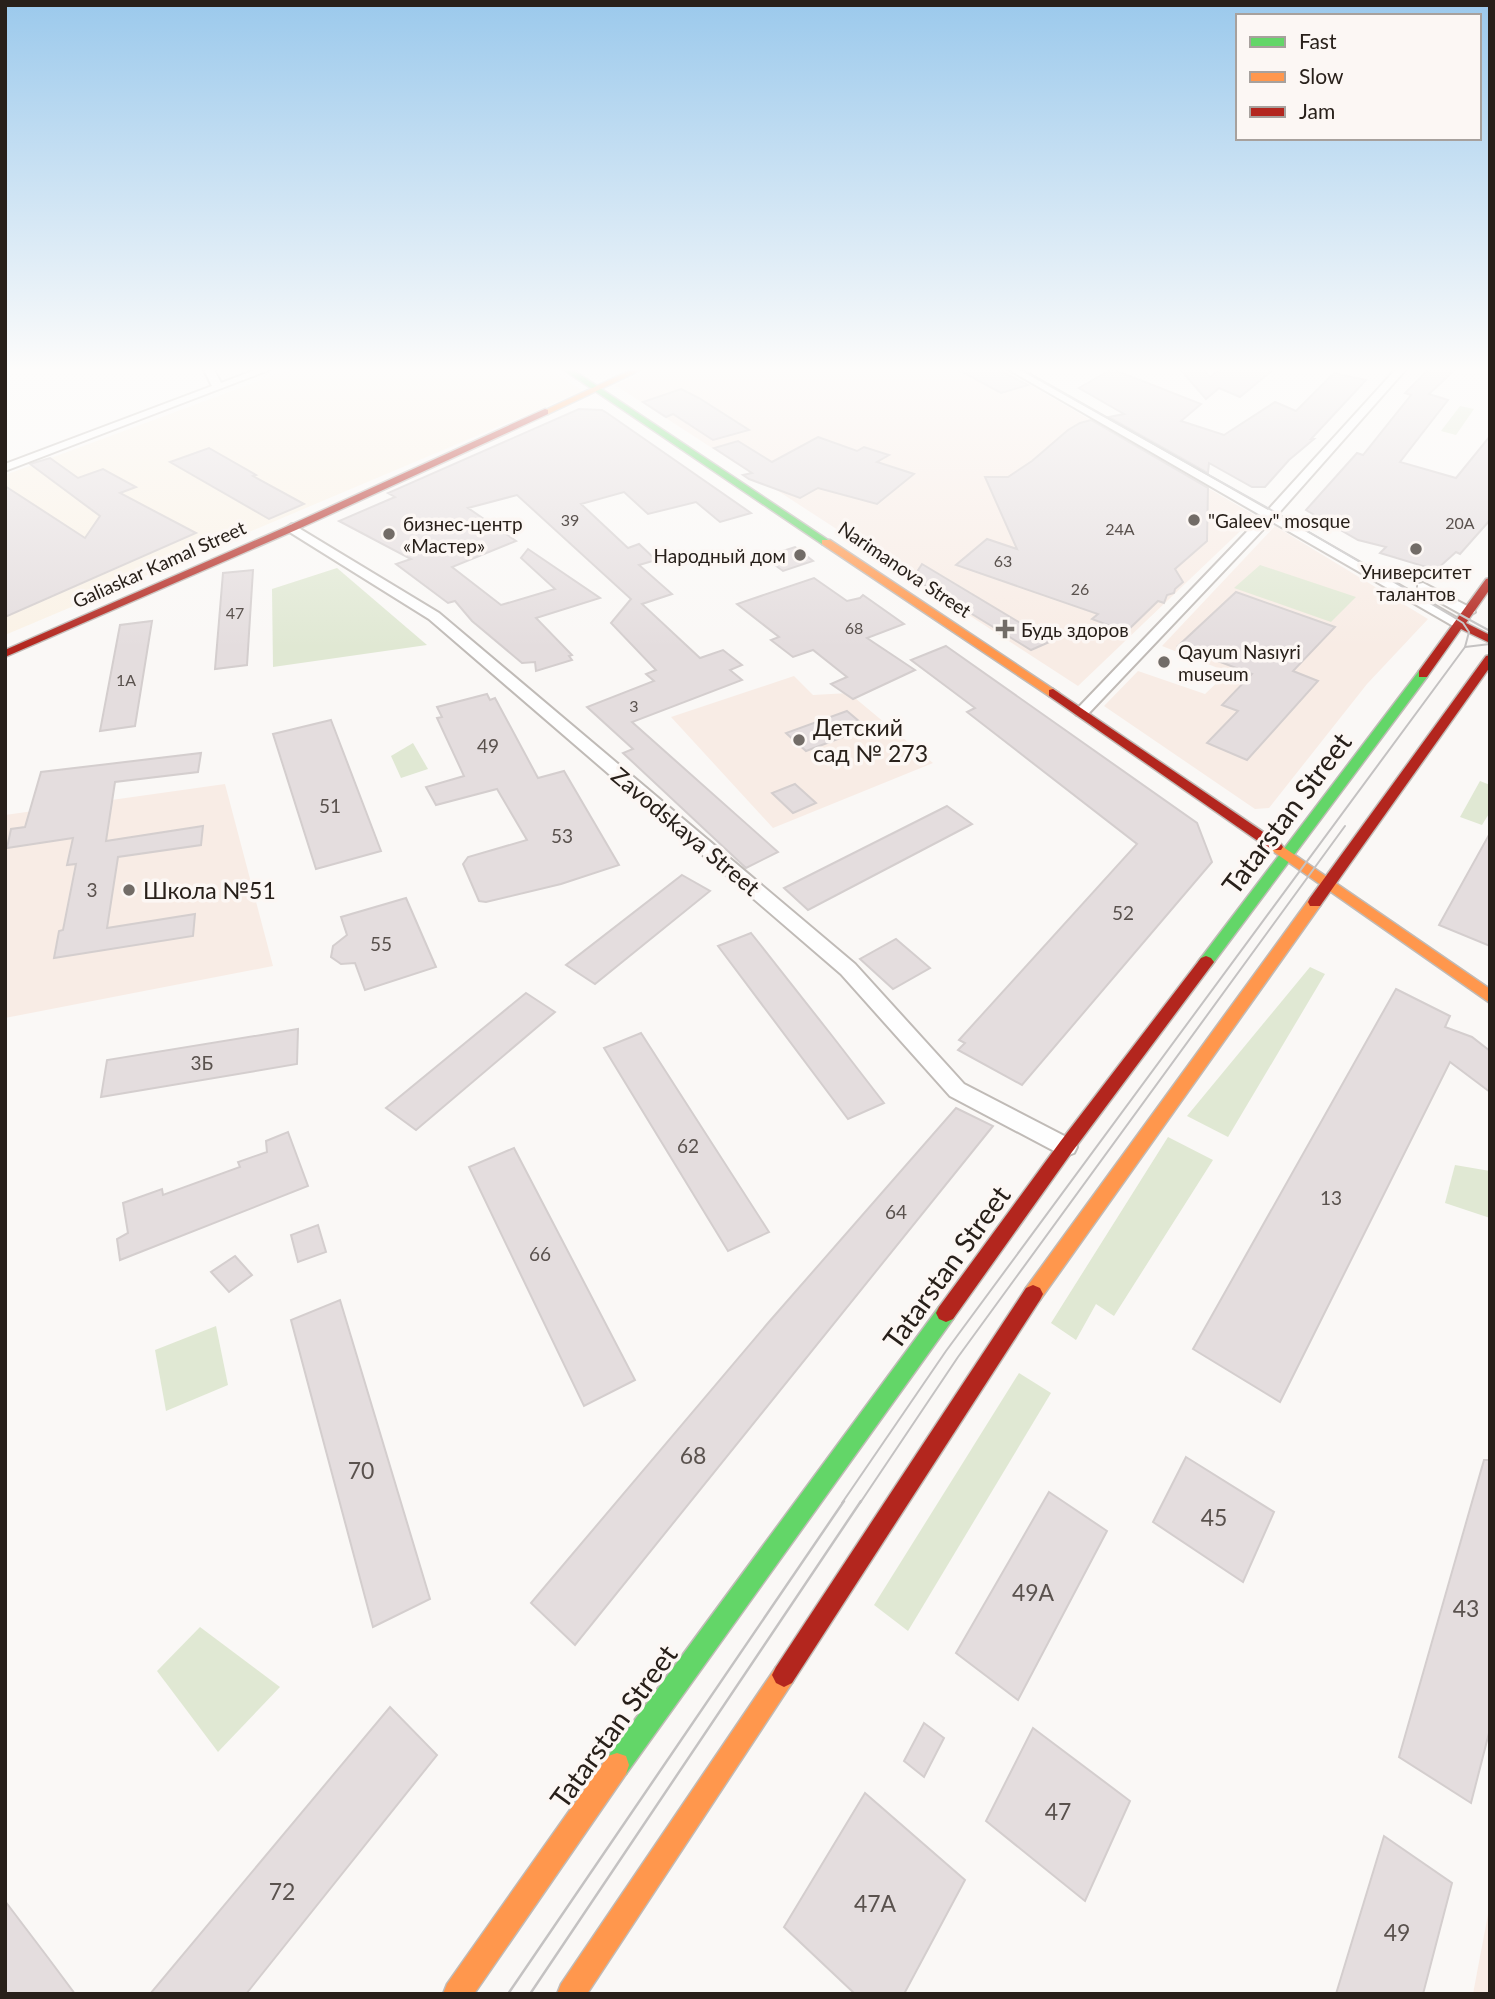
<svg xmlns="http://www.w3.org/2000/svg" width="1495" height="1999" viewBox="0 0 1495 1999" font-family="Lato,sans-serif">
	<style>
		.built { fill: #f8ece5 }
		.industrial { fill: #faf2e6 }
		.green { fill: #e0e8d3 }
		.building { fill: #e4ddde; stroke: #d4cece; stroke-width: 2 }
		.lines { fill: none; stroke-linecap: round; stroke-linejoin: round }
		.street-casing { stroke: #c0bbb7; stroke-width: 4 }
		.fast-casing { stroke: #c0bbb7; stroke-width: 3 }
		.slow-casing { stroke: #c0bbb7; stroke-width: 3 }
		.jam-casing { stroke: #c0bbb7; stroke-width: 3 }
		.street { fill: #fefefe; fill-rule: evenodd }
		.fast { fill: #63d668; fill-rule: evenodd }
		.slow { fill: #ff974d; fill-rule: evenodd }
		.jam { fill: #b3261e; fill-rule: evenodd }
		.tram-far1 { stroke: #c4c2c2; stroke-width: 2 }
		.tram { stroke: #c4c2c2; stroke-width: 2.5 }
		.poi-dot { fill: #726c67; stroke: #fcf7f4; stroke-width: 2.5 }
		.labels { text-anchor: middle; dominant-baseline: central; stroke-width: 7; stroke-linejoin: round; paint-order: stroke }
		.far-number-label { font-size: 16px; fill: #5a524e }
		.far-poi-label { font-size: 19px; fill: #28201a; stroke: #fcf7f4; text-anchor: start }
		.far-street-label { font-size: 19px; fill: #28201a; stroke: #fcf7f4 }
		.number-label { font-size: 19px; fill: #5a524e }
		.poi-label { font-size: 23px; fill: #28201a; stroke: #fcf7f4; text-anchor: start }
		.street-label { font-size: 23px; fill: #28201a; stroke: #fcf7f4 }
		.near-number-label { font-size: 23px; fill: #5a524e }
		.near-street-label { font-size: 28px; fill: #28201a; stroke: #fcf7f4 }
	</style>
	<rect width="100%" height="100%" fill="#faf8f6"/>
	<g class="built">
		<polygon points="653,368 1001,368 1256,516 1078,686 615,385"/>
		<polygon points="1275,526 1428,619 1367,684 1269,808 1255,809 1104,706 1138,671 1205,694 1228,672 1162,646"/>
		<polygon points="794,676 813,695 849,693 933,763 773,828 671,717"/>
		<polygon points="225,784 273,966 5,1018 5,815"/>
		<polygon points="1489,1909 1490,1994 1473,1994"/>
	</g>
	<polygon class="industrial" points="294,368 547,368 583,391 5,635 5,475"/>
	<g class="green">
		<polygon points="1460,406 1474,409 1456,435 1441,431"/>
		<polygon points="1260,565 1356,597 1331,622 1234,588"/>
		<polygon points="337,568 427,645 273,667 272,589"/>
		<polygon points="413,743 428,769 401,778 391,756"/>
		<polygon points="1480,781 1490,785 1490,812 1482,825 1460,817"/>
		<polygon points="1310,967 1325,974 1228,1137 1187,1116"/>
		<polygon points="1168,1137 1213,1160 1114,1316 1096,1304 1076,1340 1051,1323"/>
		<polygon points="1455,1165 1490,1171 1490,1218 1445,1203"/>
		<polygon points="216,1326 228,1385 166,1411 155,1350"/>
		<polygon points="1019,1373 1051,1393 908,1631 874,1605"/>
		<polygon points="200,1627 280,1687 218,1752 157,1671"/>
	</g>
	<g class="building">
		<polygon points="955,368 995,368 1028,385 1001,393"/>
		<polygon points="1179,368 1201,368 1210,377 1222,368 1240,370 1242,368 1275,368 1240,397 1219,388 1206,399"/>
		<polygon points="1430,368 1457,368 1429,394 1448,400 1400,462 1456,478 1490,436 1490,520 1460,554 1456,552 1436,570 1380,553 1386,547 1358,540 1306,510 1357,453 1363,455 1411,395 1405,393"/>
		<polygon points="1112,369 1201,404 1181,421 1224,435 1275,402 1296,411 1334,373 1366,380 1311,439 1314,439 1289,460 1265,487 1252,487 1209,463 1208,473 1109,417 1124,414 1079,388"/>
		<polygon points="681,389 699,398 749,430 713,440 673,414 666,417 643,402"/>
		<polygon points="579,409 602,410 607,413 751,513 720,522 696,502 648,514 624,492 581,504 628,548 639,544 656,560 639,565 672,594 642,604 700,658 723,650 742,665 730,670 742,680 632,722 778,852 746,868 623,753 633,749 587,707 654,681 646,674 656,670 611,623 631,599 517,495 468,508 516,541 452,567 501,605 555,589 521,558 528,549 600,598 536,618 572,655 569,656 572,660 536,671 535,662 522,663 472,621 455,601 448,603 396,564 411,559 339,521 395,497 388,493"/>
		<polygon points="1091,420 1208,488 1207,541 1175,569 1183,582 1175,589 1174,593 1167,595 1164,603 1158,601 1126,632 1092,619 1098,614 956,565 987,539 1017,549 985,477 1008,477 1032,461 1068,430 1080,423"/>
		<polygon points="818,437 857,451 864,447 889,455 877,462 914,474 877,504 818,488 800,498 749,479 743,475 752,473 714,448 738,441 772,462"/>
		<polygon points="209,448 256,475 253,476 304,504 269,519 170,462"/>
		<polygon points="50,458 78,478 103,469 136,487 120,493 196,533 5,617 5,486 85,538 100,516 30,464"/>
		<polygon points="795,547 813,561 783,571 764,557"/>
		<polygon points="922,564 1027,627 1032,625 1056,639 1031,650 913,578"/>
		<polygon points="253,570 247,665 215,669 223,573"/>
		<polygon points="814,578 847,601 860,598 863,595 904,624 867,638 915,670 853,699 831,684 847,677 813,650 793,657 771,640 779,637 737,604"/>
		<polygon points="1236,592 1335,627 1293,671 1318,681 1247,760 1207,743 1238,711 1222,705 1252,674 1178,646"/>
		<polygon points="152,621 135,726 100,731 120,625"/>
		<polygon points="946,646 1197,823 1212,862 1022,1085 958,1050 965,1043 959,1040 1137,844 967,712 975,708 911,660"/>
		<polygon points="487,694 490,700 495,698 538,778 564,771 619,865 561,884 486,902 479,901 463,864 468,857 527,840 497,789 436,805 426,787 464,776 437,718 442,717 437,707"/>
		<polygon points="847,711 867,728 806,751 786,733"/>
		<polygon points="331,720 381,851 316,869 273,734"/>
		<polygon points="201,753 198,772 115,782 106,841 203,826 201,845 118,857 107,928 195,914 193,936 54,958 59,931 63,930 76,864 67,865 73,838 7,848 11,829 25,827 41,772"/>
		<polygon points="795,784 816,803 793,813 772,793"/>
		<polygon points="947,806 972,824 808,910 784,888"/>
		<polygon points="1490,833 1490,946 1439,925"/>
		<polygon points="682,875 710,891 595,984 566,965"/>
		<polygon points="406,898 436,967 365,990 355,963 341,964 331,957 333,946 347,935 341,917"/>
		<polygon points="751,933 833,1037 884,1103 848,1119 718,946"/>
		<polygon points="896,939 930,968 893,989 860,959"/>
		<polygon points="1396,989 1450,1016 1445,1027 1472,1037 1490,1051 1490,1092 1450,1062 1280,1402 1193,1349"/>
		<polygon points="526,993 555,1012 416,1130 386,1108"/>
		<polygon points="298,1029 297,1064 101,1097 107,1060"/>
		<polygon points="641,1033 769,1232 728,1251 604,1048"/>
		<polygon points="956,1108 993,1126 575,1645 531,1603 768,1323"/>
		<polygon points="288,1132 308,1186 120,1260 117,1239 128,1233 123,1203 162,1189 163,1195 240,1167 238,1162 267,1152 266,1141"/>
		<polygon points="514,1148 635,1380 584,1406 469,1167"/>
		<polygon points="318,1225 326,1252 298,1262 291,1235"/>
		<polygon points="235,1256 252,1275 229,1292 211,1272"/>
		<polygon points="340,1300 430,1599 373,1627 291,1320"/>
		<polygon points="1186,1457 1274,1512 1243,1582 1153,1522"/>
		<polygon points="1484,1460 1490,1460 1490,1729 1471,1803 1399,1757"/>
		<polygon points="1049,1492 1107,1531 1018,1700 956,1653"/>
		<polygon points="390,1707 437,1755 246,1994 150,1994"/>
		<polygon points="924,1723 944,1738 924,1777 904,1761"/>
		<polygon points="1033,1728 1130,1801 1085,1901 986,1821"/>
		<polygon points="865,1793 965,1880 904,1994 855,1994 784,1927"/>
		<polygon points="1384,1836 1452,1883 1423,1994 1336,1994"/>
		<polygon points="5,1901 49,1959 75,1994 5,1994"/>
	</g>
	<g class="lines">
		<defs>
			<g id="street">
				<polygon points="203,368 213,368 221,383 260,368 274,368 5,471 5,464 212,386"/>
				<polygon points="1006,368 1018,368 1268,510 1397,368 1407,368 1277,515 1467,624 1465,627 1455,627 1271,521 1087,715 1077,715 1074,712 1077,709 1262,516"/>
				<polygon points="292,524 439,613 855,964 964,1084 1074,1141 1077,1147 1074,1153 1066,1156 1058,1153 950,1096 841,974 429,619 288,531 286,528"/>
				<polygon points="1423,583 1473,609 1475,612 1468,616 1463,615 1418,590 1418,584"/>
			</g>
			<g id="fast">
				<polygon points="561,368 570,368 831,542 822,544"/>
				<polygon points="1423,670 1427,671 1427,677 1211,966 1201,966 1198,962 1201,958 1419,671"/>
				<polygon points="946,1304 953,1307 956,1313 953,1319 626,1774 617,1777 608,1774 605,1765 608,1756 939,1307"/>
			</g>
			<g id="slow">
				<polygon points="635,368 645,368 548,414 541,412"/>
				<polygon points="822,540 830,540 1059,693 1057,696 1049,696 822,544"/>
				<polygon points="1276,842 1490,989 1490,1003 1271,850 1269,847 1271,844"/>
				<polygon points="1315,897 1320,898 1322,902 1320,906 1040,1300 1033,1303 1026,1300 1023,1294 1026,1288 1310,898"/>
				<polygon points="784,1663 792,1667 796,1675 792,1683 587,1994 557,1994 561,1984 776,1667"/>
				<polygon points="617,1753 626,1756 629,1765 626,1774 474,1994 443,1994 447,1984 608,1756"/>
			</g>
			<g id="jam">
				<polygon points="545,409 548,410 548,414 296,530 5,657 5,650 288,526"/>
				<polygon points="1490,578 1490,589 1466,623 1490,635 1490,643 1461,629 1427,677 1419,677 1419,671 1486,579"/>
				<polygon points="1490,655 1490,667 1320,906 1310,906 1308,902 1310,898 1486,656"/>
				<polygon points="1053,689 1281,844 1283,847 1281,850 1271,850 1049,696 1049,690"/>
				<polygon points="1206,956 1211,958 1214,962 1211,966 1072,1152 953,1319 946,1322 939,1319 936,1313 939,1307 1060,1142 1201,958"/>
				<polygon points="1033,1285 1040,1288 1043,1294 1040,1300 792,1683 784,1687 776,1683 772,1675 776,1667 1026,1288"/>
			</g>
		</defs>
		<use href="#street" class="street-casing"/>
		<use href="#fast" class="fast-casing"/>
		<use href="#slow" class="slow-casing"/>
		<use href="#jam" class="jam-casing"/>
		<use href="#street" class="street"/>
		<use href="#fast" class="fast"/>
		<use href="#slow" class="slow"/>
		<use href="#jam" class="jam"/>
		<g class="tram-far1">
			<polyline points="1459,614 1490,631"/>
			<polyline points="1465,647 1490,644"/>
			<polyline points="842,1503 946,1351 1465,647 1469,632 1463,623 1452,616 1273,511 1018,368"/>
			<polyline points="860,1503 958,1357 1345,826"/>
		</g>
		<g class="tram">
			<polyline points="508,1994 844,1501"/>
			<polyline points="530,1994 861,1501"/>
		</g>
	</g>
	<linearGradient id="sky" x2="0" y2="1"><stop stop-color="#9bc9ec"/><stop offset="0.57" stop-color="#fdfcfb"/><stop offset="1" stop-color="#fdfcfb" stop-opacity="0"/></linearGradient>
	<rect width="1495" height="648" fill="url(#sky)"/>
	<g class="poi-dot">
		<circle cx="1194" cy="520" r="7"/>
		<circle cx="389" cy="534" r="7"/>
		<circle cx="1416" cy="549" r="7"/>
		<circle cx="800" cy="555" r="7"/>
		<path d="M1001.5 618.5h7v7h7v7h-7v7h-7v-7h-7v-7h7z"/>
		<circle cx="1164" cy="662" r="7"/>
		<circle cx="799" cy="740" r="7"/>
		<circle cx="129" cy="890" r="7"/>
	</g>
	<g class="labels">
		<g class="far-number-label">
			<text x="570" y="519">39</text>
			<text x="1460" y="522">20А</text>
			<text x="1120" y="528">24А</text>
			<text x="1003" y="560">63</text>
			<text x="1080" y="588">26</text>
			<text x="235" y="612">47</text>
			<text x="854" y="627">68</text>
			<text x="126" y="679">1А</text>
			<text x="634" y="705">3</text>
		</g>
		<g class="far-poi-label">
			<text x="1208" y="520">"Galeev" mosque</text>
			<text x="403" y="523">бизнес-центр<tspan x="403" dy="22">«Мастер»</tspan></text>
			<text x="786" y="555" text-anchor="end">Народный дом</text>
			<text x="1416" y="571" text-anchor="middle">Университет<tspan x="1416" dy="22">талантов</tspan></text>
			<text x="1021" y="629">Будь здоров</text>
			<text x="1178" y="651">Qayum Nasıyri<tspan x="1178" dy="22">museum</tspan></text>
		</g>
		<g class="far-street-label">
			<text transform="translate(159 564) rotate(-24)">Galiaskar Kamal Street</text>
			<text transform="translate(905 569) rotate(34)">Narimanova Street</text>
		</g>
		<g class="number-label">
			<text x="488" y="745">49</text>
			<text x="330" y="805">51</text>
			<text x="562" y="835">53</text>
			<text x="92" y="889">3</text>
			<text x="1123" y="912">52</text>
			<text x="381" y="943">55</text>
			<text x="202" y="1062">3Б</text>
			<text x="688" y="1145">62</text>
			<text x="1331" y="1197">13</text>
			<text x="896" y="1211">64</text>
			<text x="540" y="1253">66</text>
		</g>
		<g class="poi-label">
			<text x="813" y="727">Детский<tspan x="813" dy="26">сад № 273</tspan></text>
			<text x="143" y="890">Школа №51</text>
		</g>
		<g class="street-label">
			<text transform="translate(686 831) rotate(40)">Zavodskaya Street</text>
		</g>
		<g class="near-number-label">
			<text x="693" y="1455">68</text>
			<text x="361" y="1470">70</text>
			<text x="1214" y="1517">45</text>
			<text x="1033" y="1592">49А</text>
			<text x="1466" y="1608">43</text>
			<text x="1058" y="1811">47</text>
			<text x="282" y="1891">72</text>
			<text x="875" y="1903">47А</text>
			<text x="1397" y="1932">49</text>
		</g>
		<g class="near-street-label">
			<text transform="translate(1286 813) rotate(-53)">Tatarstan Street</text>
			<text transform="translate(946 1267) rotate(-54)">Tatarstan Street</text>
			<text transform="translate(613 1726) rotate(-54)">Tatarstan Street</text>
		</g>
	</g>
	<rect width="1495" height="1999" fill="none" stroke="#28201a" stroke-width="14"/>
	<rect x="1236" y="14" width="245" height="126" fill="#fcf7f4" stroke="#a7a19d" stroke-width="2"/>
	<rect x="1250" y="37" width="35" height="10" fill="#63d668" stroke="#a7a19d" stroke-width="2"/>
	<text x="1299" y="49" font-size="21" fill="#28201a">Fast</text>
	<rect x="1250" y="72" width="35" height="10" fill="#ff974d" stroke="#a7a19d" stroke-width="2"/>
	<text x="1299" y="84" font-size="21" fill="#28201a">Slow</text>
	<rect x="1250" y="107" width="35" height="10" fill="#b3261e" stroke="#a7a19d" stroke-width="2"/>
	<text x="1299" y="119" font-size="21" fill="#28201a">Jam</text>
</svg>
